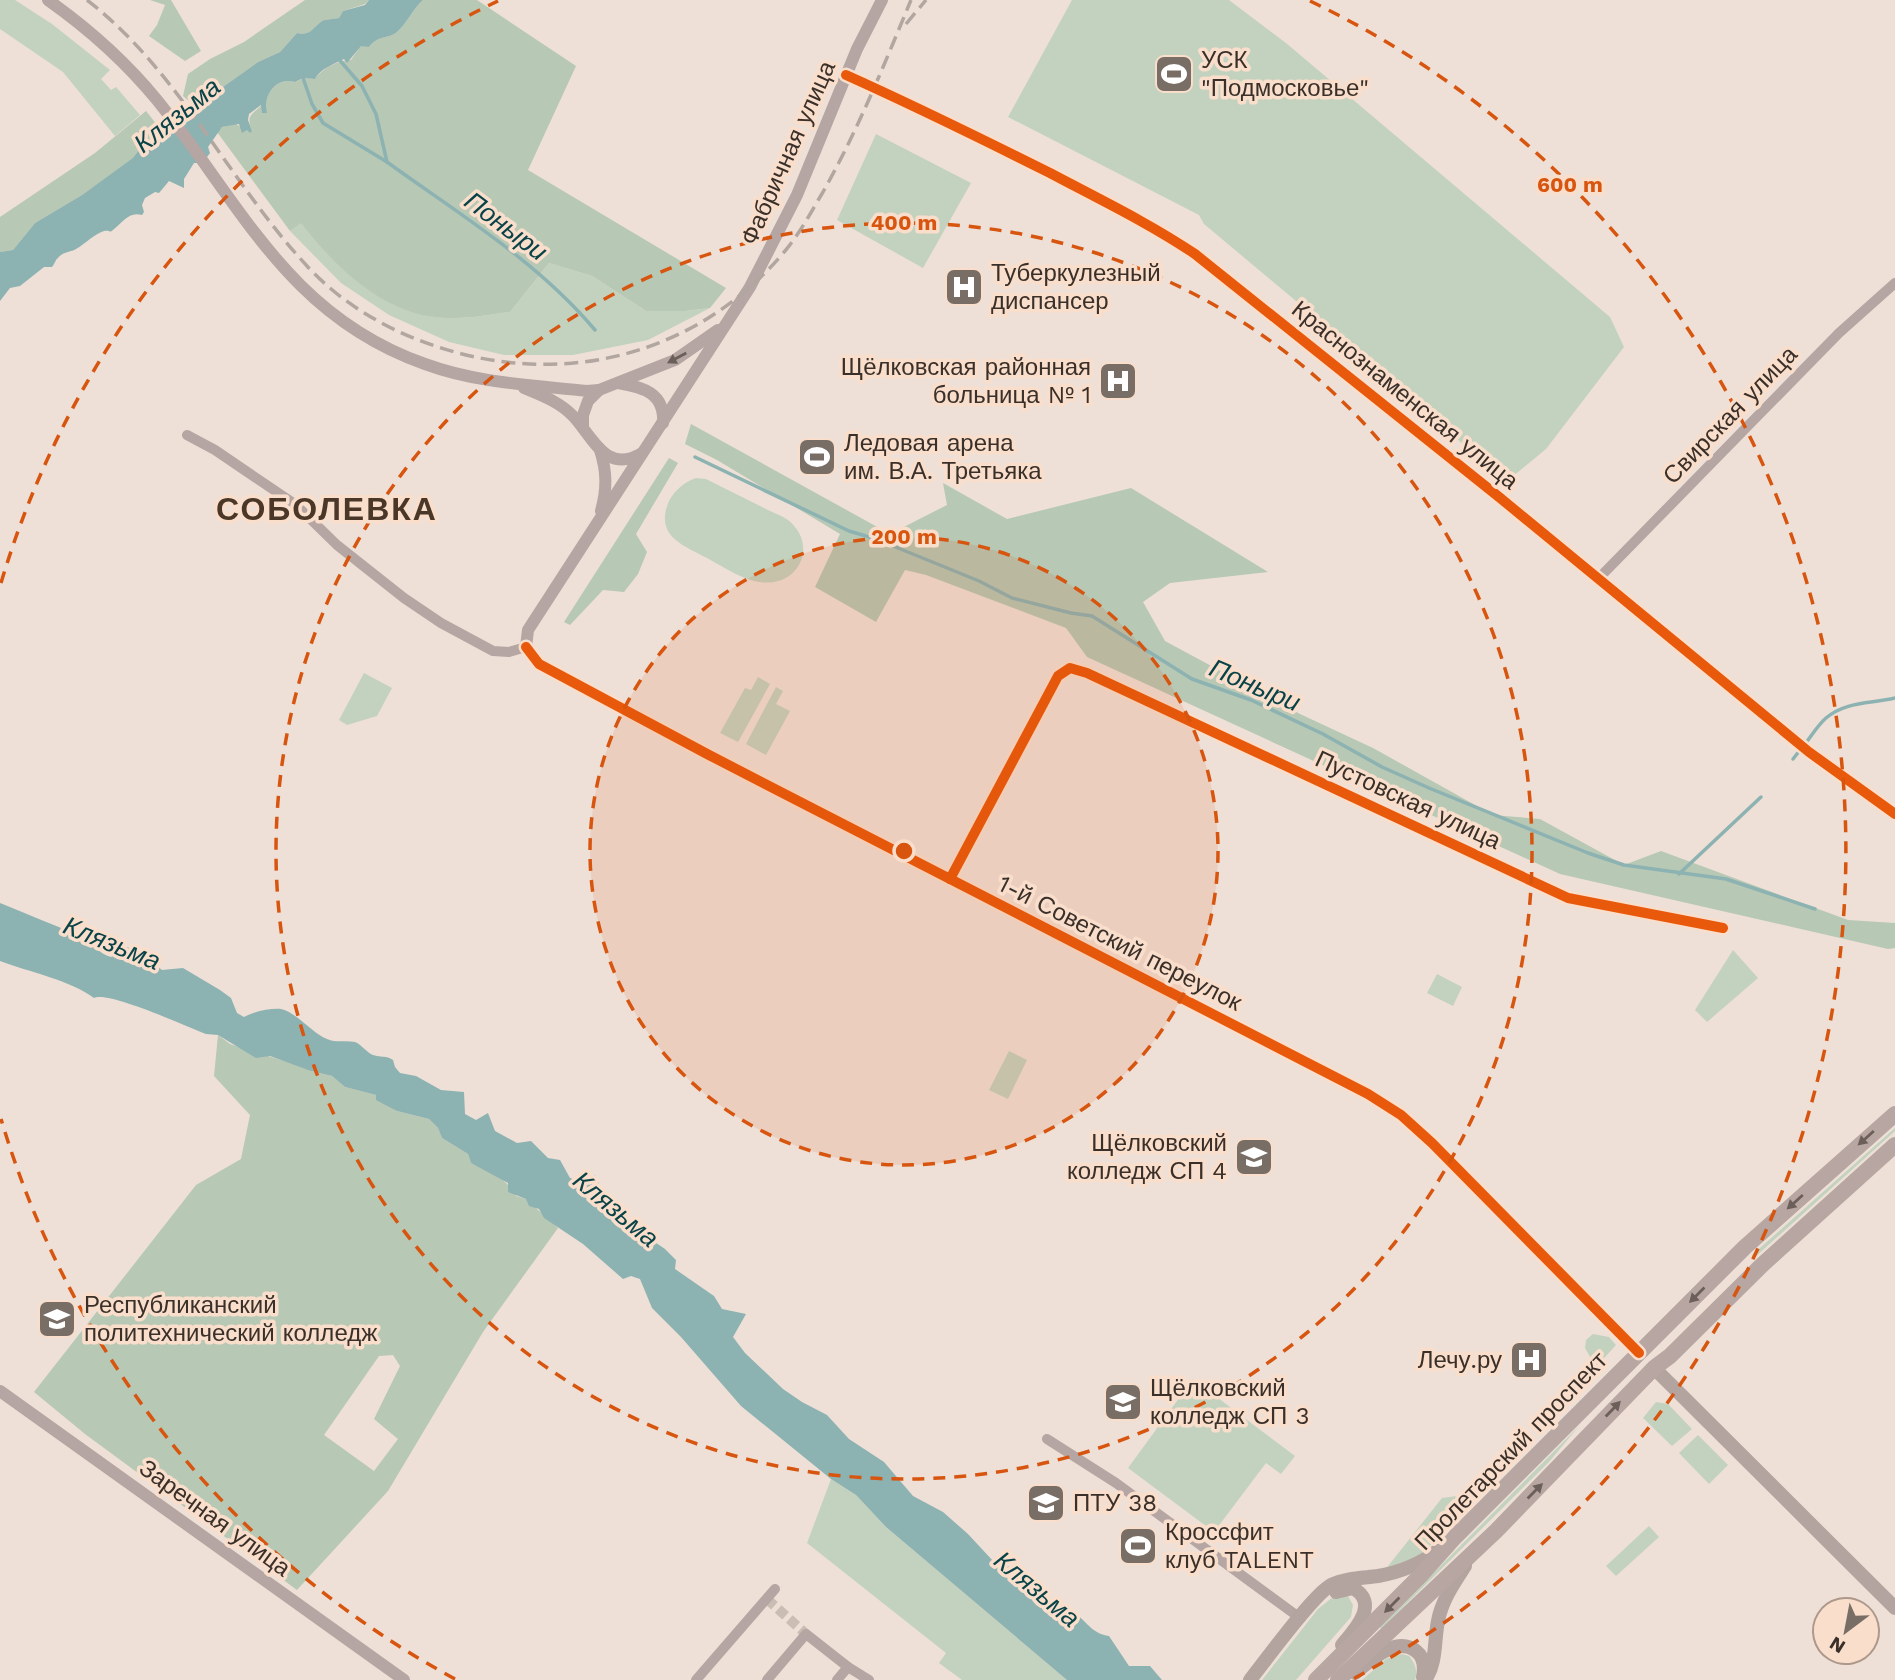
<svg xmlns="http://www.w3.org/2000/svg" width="1895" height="1680" viewBox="0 0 1895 1680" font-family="'Work Sans',sans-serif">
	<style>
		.green { fill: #c3d2bf }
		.forest { fill: #b7c8b4; fill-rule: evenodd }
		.water { fill: #8db2b2 }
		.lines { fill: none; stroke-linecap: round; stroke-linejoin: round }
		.stream { stroke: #8db2b2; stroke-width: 3.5 }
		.minor-tunnel { stroke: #cabdb3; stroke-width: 10; stroke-dasharray: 10 5; stroke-linecap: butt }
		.minor { stroke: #b5a5a3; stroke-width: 10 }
		.tertiary { stroke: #b5a5a3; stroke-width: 12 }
		.secondary { stroke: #b4a4a0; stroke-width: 14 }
		.primary { stroke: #b7a6a2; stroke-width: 16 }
		.rail { stroke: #b2a6a1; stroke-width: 3.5; stroke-dasharray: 14 7; stroke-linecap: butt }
		.cycleway-casing { stroke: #f9decc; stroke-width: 15 }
		.cycleway { stroke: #e8590c; stroke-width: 10 }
		.oneway { fill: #6b5f5a }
		.oneway2 { fill: #6c5f59 }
		.ring { fill: none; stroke: #d7550f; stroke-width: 3.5; stroke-dasharray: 12 9 }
		.labels { text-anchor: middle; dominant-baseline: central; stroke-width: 7; stroke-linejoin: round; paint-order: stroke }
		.poi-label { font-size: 24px; fill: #3a3029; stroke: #f9decc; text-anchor: start }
		.street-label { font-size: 24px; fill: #3a3029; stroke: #f9decc }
		.water-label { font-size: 26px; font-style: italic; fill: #0a4347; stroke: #f9decc }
		.district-label { font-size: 32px; font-weight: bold; letter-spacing: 2px; fill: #4b3728; stroke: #f9decc }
		.centre { fill: #d7550f; stroke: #f9decc; stroke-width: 3.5 }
		.ring-label { font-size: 21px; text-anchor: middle; font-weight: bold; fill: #d7550f; stroke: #f9decc; stroke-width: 7; stroke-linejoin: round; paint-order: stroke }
	</style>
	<rect width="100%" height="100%" fill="#eee0d6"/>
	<g class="green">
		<polygon points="0,0 15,0 52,24 110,70 101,79 111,90 116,87 140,115 115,136 63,72 0,29"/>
		<polygon points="1072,0 1229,0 1286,43 1610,317 1624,347 1546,449 1506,482 1389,379 1204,224 1199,215 1008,117"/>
		<polygon points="876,134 971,183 923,268 837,220"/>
		<path d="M301 222C340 271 388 320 456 318 474 318 492 314 510 312L549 263 592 276 646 311H685L710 308 648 340 573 355H504L449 342 389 315 341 283 290 231Z"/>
		<path d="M696 478 706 479C725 489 745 498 764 508 771 512 781 515 788 520 823 548 793 598 745 578 732 573 720 565 707 558 683 545 654 536 669 501 675 490 684 482 696 478Z"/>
		<polygon points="364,673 392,688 377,716 347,725 339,720"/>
		<polygon points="758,677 770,684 738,742 720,733 745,688 751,690"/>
		<polygon points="776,687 783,691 776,704 790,711 766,755 746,744"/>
		<polygon points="1733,950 1758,978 1707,1022 1695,1010"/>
		<polygon points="1437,974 1462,987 1453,1006 1427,993"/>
		<polygon points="1009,1051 1027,1060 1008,1099 989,1090"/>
		<polygon points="1895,1128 1895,1131 1754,1258 1752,1255"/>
		<polygon points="1593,1334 1609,1337 1616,1345 1596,1367 1585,1348 1586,1340"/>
		<polygon points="1193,1379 1295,1456 1281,1474 1266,1463 1214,1532 1128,1468"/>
		<polygon points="1656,1402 1668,1404 1692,1429 1672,1446 1643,1418"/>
		<polygon points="1579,1426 1549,1462 1381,1629 1380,1627"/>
		<polygon points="1698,1435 1728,1465 1709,1484 1679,1453"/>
		<polygon points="831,1479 856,1495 886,1527 1067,1680 962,1680 939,1663 946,1653 807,1543"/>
		<polygon points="1465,1495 1451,1526 1418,1557 1385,1570 1442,1498"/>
		<polygon points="1649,1526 1659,1537 1616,1576 1606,1566"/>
		<polygon points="1348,1596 1353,1605 1351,1617 1296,1680 1262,1680 1318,1609 1333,1597"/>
		<path d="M1402 1654 1409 1656C1415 1663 1418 1671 1415 1680H1362L1386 1659Z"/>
	</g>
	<g class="forest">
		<polygon points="150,0 171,0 201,51 185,61 149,36 157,25 165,5"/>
		<path d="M305 0H369L365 4 343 11 339 18C334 19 326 19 322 21 312 28 311 36 297 33L280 52 258 62 206 99 201 111 183 96 188 74 210 59 244 42Z"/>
		<path d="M423 0H477L576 66 528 170 726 288 710 308 685 311H646L592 276 549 263 510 312C492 314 474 318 456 318 389 321 339 271 301 223L290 231 217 132 222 127 236 124 246 130 252 131C246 116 251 115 262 105L266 113C262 96 276 76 295 82L304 78 315 79C321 69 341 59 351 60L361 45 369 47C379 34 389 40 398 31 408 22 412 10 423 0Z"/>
		<polygon points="146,111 165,135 154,145 140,149 134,158 82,195 35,223 13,250 0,252 0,217 95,153"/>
		<polygon points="691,424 890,534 947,505 943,483 1007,519 1131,488 1268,572 1170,583 1143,602 1165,641 1300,714 1373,748 1493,815 1540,819 1624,865 1661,851 1848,920 1895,923 1895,948 1888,949 1560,874 1087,657 1066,628 926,575 905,570 876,622 815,587 840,534 717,460 685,444"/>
		<polygon points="669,458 678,463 636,534 647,552 638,574 624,592 603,590 570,625 564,622"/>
		<path d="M218 1035 230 1044 242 1048 304 1067 311 1071 332 1076 345 1087 376 1095 397 1111 429 1119 438 1128 442 1138 468 1154 471 1163C491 1171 505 1177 516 1196L526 1199 558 1228 483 1332 388 1491 297 1590 85 1434 34 1392 196 1185 241 1159 250 1115 214 1076ZM393 1355 400 1366 374 1419 398 1439 374 1471 324 1435 379 1356Z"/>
	</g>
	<g class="water">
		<path d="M369 0H423C412 10 408 22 398 31 389 40 379 34 369 47L361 46 347 63 344 59C334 64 320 69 315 79L303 78 295 82C276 76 262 96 267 113H262L261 105 249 114 248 120 252 131 250 133 247 130 242 133 239 124 222 127 208 147 210 153 207 157 201 154 197 163H194L184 179V188L169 181 159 193 155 192 145 198 142 205 144 212 142 215C129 211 123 222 114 229 109 234 111 230 104 231 94 234 85 244 76 249 71 252 62 252 58 258 55 260 55 264 52 267H44L20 286 10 288 0 301V252L13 250 35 223 82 195 133 158 140 149 154 145 201 111 206 99 258 62 280 52 297 33C311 36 312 28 322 21 326 19 334 19 339 18L343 11 365 5Z"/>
		<path d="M0 903C26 914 53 924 79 936 90 941 99 954 111 957L127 947 141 953 162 970 183 968 220 990 231 998 237 1013 244 1017C253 1012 270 1008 281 1009 296 1012 312 1033 327 1039 336 1043 346 1040 355 1042 361 1044 366 1052 373 1055 381 1058 386 1055 393 1060L395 1067 400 1073 416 1076 441 1090 464 1092 465 1114 476 1120 488 1113 495 1131 517 1143 531 1141 548 1158 560 1160 570 1178 585 1183 595 1175 611 1212 665 1249 676 1260 675 1269 714 1296 722 1309 746 1314 733 1337 745 1353 783 1389 802 1402 827 1415 849 1439 884 1462 913 1496 943 1512 968 1534 994 1562 1013 1568 1023 1591C1041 1596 1060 1603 1076 1614 1088 1623 1093 1634 1109 1636L1129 1666H1150L1162 1680H1067L886 1527 856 1495 831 1479 741 1406 681 1337 652 1308 640 1279 631 1276 623 1279 583 1244 544 1218 539 1209 529 1206 526 1199 508 1192V1183L471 1163 468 1154 442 1138 438 1128 429 1119 397 1111 376 1100V1095L345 1087 332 1076 311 1071 270 1056 256 1058 218 1035 206 1034C187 1027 109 991 94 998 70 980 29 972 0 961Z"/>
	</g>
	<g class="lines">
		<g class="stream">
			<path d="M337 57 362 86 376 114 387 162C459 214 537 261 595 330"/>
			<polyline points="302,75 312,104 323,123 387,162"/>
			<polyline points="695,457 849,531 876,539 979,581 1012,598 1071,613 1092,616 1192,679 1251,700 1323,734 1382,767 1429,788 1588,853 1624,865 1726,879 1815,909"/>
			<path d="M1805 744C1812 735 1818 725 1826 718 1846 701 1871 704 1895 698"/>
			<polyline points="1793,759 1800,750"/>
			<polyline points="1679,874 1761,797"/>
		</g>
		<polyline class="minor-tunnel" points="767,1599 806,1634"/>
		<g class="minor">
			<polyline points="187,435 215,450 296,505 337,545 404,598 441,623 493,651 509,652 526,647"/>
			<polyline points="1598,579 1839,333 1895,283"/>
			<polyline points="950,879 1058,676 1070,668 1087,673 1568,898 1723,928"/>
			<polyline points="1047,1439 1116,1483 1300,1618"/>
			<polyline points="696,1680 775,1589"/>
			<polyline points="767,1680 806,1634 848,1667"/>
			<polyline points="837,1680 848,1667 869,1680"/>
		</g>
		<g class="tertiary">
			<path d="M48 0C89 29 125 61 157 100 241 204 288 316 425 364 476 383 532 385 587 391L599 390"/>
			<polyline points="882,0 857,49 797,195 750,287 528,630 526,647 539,664 709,755 1368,1094 1401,1115 1432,1143 1639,1353"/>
			<path d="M846 75C915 106 982 139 1050 173 1099 199 1149 223 1195 254L1499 497 1809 752 1895 814"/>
			<path d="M618 383C643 387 665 393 663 423"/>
			<path d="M524 388C541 395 560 402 573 416 593 437 606 475 642 453"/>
			<polyline points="583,428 583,415 588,401 599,390 675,360 718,330"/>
			<path d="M600 450C607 472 607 489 601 511"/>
			<polyline points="0,1391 404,1680"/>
		</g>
		<g class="secondary">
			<polyline points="1654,1368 1895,1608"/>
			<path d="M1336 1592 1353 1588C1380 1603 1355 1630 1342 1645"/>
			<path d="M1355 1673C1370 1661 1396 1635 1416 1651 1424 1657 1425 1667 1423 1677"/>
			<path d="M1250 1680C1266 1660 1312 1596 1331 1585 1345 1578 1363 1578 1378 1576 1401 1572 1419 1565 1437 1551"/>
			<path d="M1425 1680C1437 1663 1434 1640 1438 1621 1442 1600 1454 1583 1465 1566"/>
		</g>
		<g class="primary">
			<polyline points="1316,1680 1422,1574 1455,1537 1745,1247 1895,1114"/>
			<polyline points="1338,1680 1496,1531 1654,1368 1670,1356 1762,1265 1895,1145"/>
		</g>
		<g class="rail">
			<path d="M87 0C179 71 229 182 307 266 341 303 387 330 435 346 563 389 697 356 785 251 800 233 811 212 823 192 858 130 884 65 911 0"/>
			<polyline points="906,24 926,0"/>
		</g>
		<defs>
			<g id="cycleway">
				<path d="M846 75C915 106 982 139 1050 173 1099 199 1149 223 1195 254L1499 497 1809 752 1895 814"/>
				<polyline points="526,647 539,664 709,755 1368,1094 1401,1115 1432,1143 1639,1353"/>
				<polyline points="950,879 1058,676 1070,668 1087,673 1568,898 1723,928"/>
			</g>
		</defs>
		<use href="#cycleway" class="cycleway-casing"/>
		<use href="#cycleway" class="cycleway"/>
	</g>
	<defs><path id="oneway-solid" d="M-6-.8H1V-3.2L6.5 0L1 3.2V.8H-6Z" transform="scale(1.75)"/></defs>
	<use class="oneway" href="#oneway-solid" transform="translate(677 358) rotate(152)"/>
	<g class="oneway2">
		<use href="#oneway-solid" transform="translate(1866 1138) rotate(138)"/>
		<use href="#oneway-solid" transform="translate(1795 1202) rotate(138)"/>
		<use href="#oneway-solid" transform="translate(1697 1295) rotate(135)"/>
		<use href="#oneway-solid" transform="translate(1613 1409) rotate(-46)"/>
		<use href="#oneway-solid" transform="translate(1535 1491) rotate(-45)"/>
		<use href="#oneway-solid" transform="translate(1392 1605) rotate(135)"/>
	</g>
	<circle cx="904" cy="851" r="314" fill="#d7550f" fill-opacity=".12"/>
	<g class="ring">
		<circle cx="904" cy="851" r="314"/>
		<circle cx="904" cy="851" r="628"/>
		<path d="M455 1679A942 942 0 0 1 1 1119M1 583A942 942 0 0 1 498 1M1310 1A942 942 0 0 1 1353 1679"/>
	</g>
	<defs>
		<symbol id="stadium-square" viewBox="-11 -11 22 22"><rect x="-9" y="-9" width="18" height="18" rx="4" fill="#796e66" stroke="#f9decc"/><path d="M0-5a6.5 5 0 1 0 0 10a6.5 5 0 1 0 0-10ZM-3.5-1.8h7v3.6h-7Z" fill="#fff"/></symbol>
		<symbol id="hospital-square" viewBox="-11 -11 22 22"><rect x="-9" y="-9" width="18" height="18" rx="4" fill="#796e66" stroke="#f9decc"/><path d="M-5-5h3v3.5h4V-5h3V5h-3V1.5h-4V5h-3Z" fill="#fff"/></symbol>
		<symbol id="university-square" viewBox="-11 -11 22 22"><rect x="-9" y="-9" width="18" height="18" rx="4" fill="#796e66" stroke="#f9decc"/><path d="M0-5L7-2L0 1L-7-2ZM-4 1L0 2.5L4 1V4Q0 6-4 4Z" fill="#fff"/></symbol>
	</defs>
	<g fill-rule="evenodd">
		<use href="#stadium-square" x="1152" y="52" width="44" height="44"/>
		<use href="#hospital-square" x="942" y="265" width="44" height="44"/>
		<use href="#hospital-square" x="1096" y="359" width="44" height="44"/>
		<use href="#stadium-square" x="795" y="435" width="44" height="44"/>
		<use href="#university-square" x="1232" y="1135" width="44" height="44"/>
		<use href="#university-square" x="35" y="1297" width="44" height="44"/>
		<use href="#hospital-square" x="1507" y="1338" width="44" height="44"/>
		<use href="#university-square" x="1101" y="1380" width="44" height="44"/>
		<use href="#university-square" x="1024" y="1481" width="44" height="44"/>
		<use href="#stadium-square" x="1116" y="1524" width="44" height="44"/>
	</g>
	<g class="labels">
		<g class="poi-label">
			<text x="1201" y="60">УСК<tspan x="1201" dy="28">"Подмосковье"</tspan></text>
			<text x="991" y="273">Туберкулезный<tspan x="991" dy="28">диспансер</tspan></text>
			<text x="1091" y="367" text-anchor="end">Щёлковская районная<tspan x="1091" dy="28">больница № 1</tspan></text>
			<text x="844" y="443">Ледовая арена<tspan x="844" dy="28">им. В.А. Третьяка</tspan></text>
			<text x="1227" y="1143" text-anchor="end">Щёлковский<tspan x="1227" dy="28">колледж СП 4</tspan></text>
			<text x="84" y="1305">Республиканский<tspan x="84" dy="28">политехнический колледж</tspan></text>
			<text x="1502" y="1360" text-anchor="end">Лечу.ру</text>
			<text x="1150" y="1388">Щёлковский<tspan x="1150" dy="28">колледж СП 3</tspan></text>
			<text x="1073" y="1503">ПТУ 38</text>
			<text x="1165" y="1532">Кроссфит<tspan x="1165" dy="28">клуб TALENT</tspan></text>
		</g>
		<g class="street-label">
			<text transform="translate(788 153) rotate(-66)">Фабричная улица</text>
			<text transform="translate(1405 395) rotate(39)">Краснознаменская улица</text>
			<text transform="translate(1730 415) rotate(-46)">Свирская улица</text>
			<text transform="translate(1408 800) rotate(25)">Пустовская улица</text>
			<text transform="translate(1120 943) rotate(27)">1-й Советский переулок</text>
			<text transform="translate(1511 1451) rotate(-46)">Пролетарский проспект</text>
			<text transform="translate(215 1518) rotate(36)">Заречная улица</text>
		</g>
		<g class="water-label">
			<text transform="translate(177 115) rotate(-39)">Клязьма</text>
			<text transform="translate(506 226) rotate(37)">Поныри</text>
			<text transform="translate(1255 685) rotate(23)">Поныри</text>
			<text transform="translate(112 943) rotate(22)">Клязьма</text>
			<text transform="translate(616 1209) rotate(40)">Клязьма</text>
			<text transform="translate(1037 1589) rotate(40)">Клязьма</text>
		</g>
		<g class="district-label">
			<text x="327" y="509">СОБОЛЕВКА</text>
		</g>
	</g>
	<circle cx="904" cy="851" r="10" class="centre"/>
	<g class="ring-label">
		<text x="1570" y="192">600 m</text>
		<text x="904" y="230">400 m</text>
		<text x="904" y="544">200 m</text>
	</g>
	<g transform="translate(1846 1631) rotate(212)"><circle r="33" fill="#f9decc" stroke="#ad988b" stroke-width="2"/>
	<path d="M0-5L12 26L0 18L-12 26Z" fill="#796e66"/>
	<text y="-10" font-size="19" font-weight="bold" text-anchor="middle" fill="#3a3029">N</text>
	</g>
</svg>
